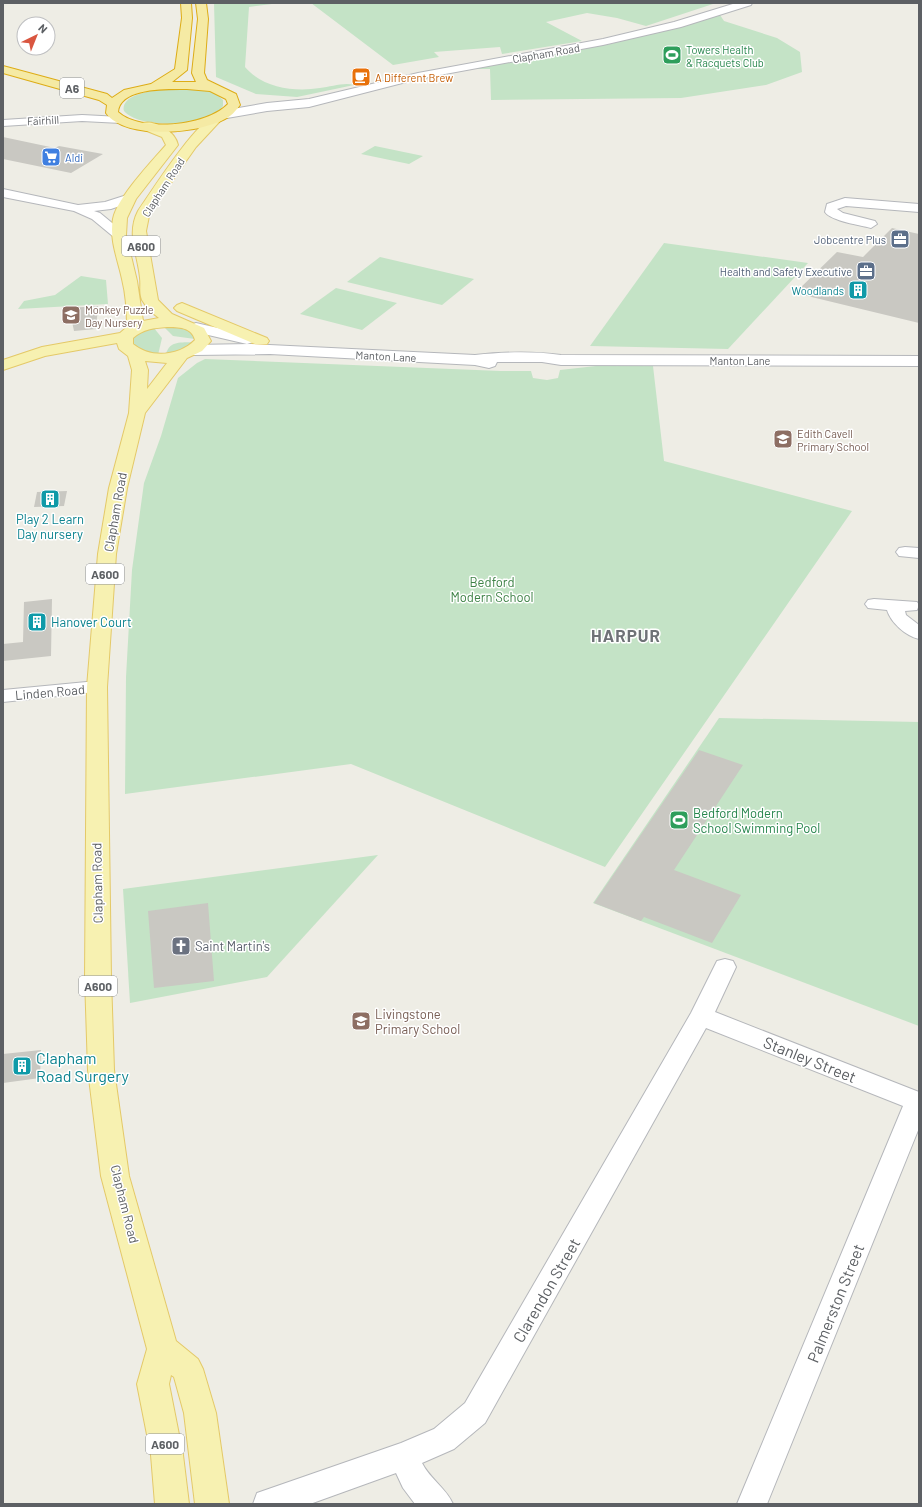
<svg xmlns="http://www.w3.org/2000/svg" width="922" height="1507" viewBox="0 0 922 1507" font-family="Barlow,sans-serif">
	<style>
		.green { fill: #c4e3c6 }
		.building { fill: #c9c8c2 }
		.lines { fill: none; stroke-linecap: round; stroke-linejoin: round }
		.minor-casing { stroke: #b5b7bb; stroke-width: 2 }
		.tertiary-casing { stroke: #b5b7bb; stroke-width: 2 }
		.primary-casing { stroke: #e4c968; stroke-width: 2 }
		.trunk-casing { stroke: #ddac16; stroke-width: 2 }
		.minor { fill: #fff; fill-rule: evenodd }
		.tertiary { fill: #fff; fill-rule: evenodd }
		.primary { fill: #f7f1b1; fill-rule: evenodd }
		.trunk { fill: #f5eaa4; fill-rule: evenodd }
		.labels { text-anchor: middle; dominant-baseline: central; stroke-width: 3; stroke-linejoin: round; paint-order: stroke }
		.far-leisure-label { font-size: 11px; fill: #27864d; stroke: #fff; text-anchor: start }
		.far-street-label { font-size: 11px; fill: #5d6064; stroke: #fff }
		.far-food-label { font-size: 11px; fill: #c56008; stroke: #fff; text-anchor: start }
		.far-shop-label { font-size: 11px; fill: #366cbe; stroke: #fff; text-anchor: start }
		.far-service-label { font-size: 11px; fill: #4e5e75; stroke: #fff; text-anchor: end }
		.far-culture-label { font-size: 11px; fill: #0d838f; stroke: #fff; text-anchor: end }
		.far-education-label { font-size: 11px; fill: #785e54; stroke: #fff; text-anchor: start }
		.shield { fill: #fff; stroke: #8e9092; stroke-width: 1 }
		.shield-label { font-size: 12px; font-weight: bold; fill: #5d6064 }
		.street-label { font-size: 13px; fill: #5d6064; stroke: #fff }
		.culture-label { font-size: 13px; fill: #0d838f; stroke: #fff }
		.park-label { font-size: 13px; fill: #3e8246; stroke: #fff }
		.leisure-label { font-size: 13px; fill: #27864d; stroke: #fff; text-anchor: start }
		.worship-label { font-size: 13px; fill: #5b616d; stroke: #fff; text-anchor: start }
		.education-label { font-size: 13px; fill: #785e54; stroke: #fff; text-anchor: start }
		.near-culture-label { font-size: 16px; fill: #0d838f; stroke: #fff; text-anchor: start }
		.near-street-label { font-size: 16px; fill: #5d6064; stroke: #fff }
		.district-label { font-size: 17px; font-weight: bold; letter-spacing: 1px; fill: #6e7276; stroke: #fff }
	</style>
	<rect width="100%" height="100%" fill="#eeede5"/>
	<g class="green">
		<path d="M214 3H280L249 7 245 67C263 88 294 92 320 88 331 87 344 82 354 85L297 97 256 94 216 77Z"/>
		<polygon points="311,3 716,3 646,26 617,18 587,13 546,22 582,41 502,54 500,47 434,52 439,57 393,65"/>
		<polygon points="720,15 724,21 777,38 800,52 802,72 766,85 681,98 491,100 490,69 458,69 610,44"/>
		<path d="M178 88C193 89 212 88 223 100V106C209 127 140 130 124 111 120 91 166 89 178 88Z"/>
		<polygon points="375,146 423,156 409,164 361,154"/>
		<polygon points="664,243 808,263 728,349 590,346"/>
		<polygon points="380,257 474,279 442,305 347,282"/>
		<polygon points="81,276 106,280 108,304 18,309 24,301 55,295"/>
		<polygon points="336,288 397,303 362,330 300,314"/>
		<path d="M163 326C173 327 193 325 195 339L173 336Z"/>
		<polygon points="154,328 162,338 158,355 144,353 133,345 132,340 137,334"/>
		<path d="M194 342 181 351 166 354C170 340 181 343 194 342Z"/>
		<polygon points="205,359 501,371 531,371 533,378 547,380 558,378 560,370 596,366 653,366 664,461 852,511 605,867 351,764 125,794 126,677 132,570 144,483 161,436 178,378 197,363"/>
		<polygon points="719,718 919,722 919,1026 593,903"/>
		<polygon points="378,855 267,977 130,1003 123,889"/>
	</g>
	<g class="building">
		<polygon points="3,137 55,148 59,146 103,154 71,173 3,159"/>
		<polygon points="892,228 919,234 919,323 795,293 837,252 863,257"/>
		<polygon points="98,306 96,329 74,331 69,308"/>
		<polygon points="67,491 64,506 34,507 37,492"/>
		<polygon points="52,599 51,656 3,661 3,644 23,642 24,602"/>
		<polygon points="699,750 743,765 674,870 741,895 712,943 644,917 641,921 594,903"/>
		<polygon points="208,903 214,981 154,988 148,911"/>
		<polygon points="41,1050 40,1078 3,1083 3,1054"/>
	</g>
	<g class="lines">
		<defs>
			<g id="minor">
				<polygon points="82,115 121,117 127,120 121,123 82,121 3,126 3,120"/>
				<polygon points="3,189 78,205 105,202 130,194 136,198 134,201 111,209 94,211 100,213 123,232 125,235 123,238 115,238 92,219 74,211 3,197"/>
				<path d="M845 198 919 204V212L846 206 837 209 843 213 875 221 877 224 871 228C860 225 831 221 825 212L827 204Z"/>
				<polygon points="905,547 919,548 919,558 899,556 896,552 899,548"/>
				<path d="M874 599 917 602 919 605 917 610 905 611 906 615 919 625V639C906 636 891 623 887 610L868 608 865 604 868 600Z"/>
				<polygon points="97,681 104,683 107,687 104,691 3,702 3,690"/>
				<path d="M725 959 733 961 736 967 715 1012 919 1092V1128L767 1504H737L903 1106 706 1028 485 1423 454 1449 422 1463C430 1479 446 1488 453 1504H415L403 1488 396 1473 310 1504H253L257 1493 401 1443 434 1429 465 1403 691 1013 717 961Z"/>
			</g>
			<g id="tertiary">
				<polygon points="736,3 752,3 751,5 681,27 603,45 418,79 309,107 267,111 227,118 221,114 227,110 267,103 309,99 418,73 603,39 674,22"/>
				<polygon points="196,323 253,336 255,339 253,342 247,344 191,331 188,328 191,325"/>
				<path d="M251 344 475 355C504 352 532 351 561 355L919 356V366L561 365 542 362H497L495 366 489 368 475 365 270 354 193 355 187 353 185 350 187 347 193 345Z"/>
			</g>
			<g id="primary">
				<path d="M216 115 222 119 196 147 179 171 149 216 146 231 158 300 172 314 204 328 211 341 202 351 187 358 145 413 127 488 116 554 107 687 111 978 114 1070 129 1176 176 1341 198 1359 203 1369 216 1413 229 1504H195L184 1413 174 1377 171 1375 169 1384 183 1455 189 1504H155L151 1455 137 1384 147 1349 101 1176 88 1070 85 978 87 687 98 554 109 488 129 413 132 370 128 356 119 349 117 343 45 356 3 370V360L42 347 120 333 127 327C127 311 126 295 122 279 118 260 109 239 113 219 117 198 151 162 166 145L162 137 142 129 140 126 142 123C156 120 175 131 178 145L136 199 127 218 126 235 137 281 143 321 159 318C152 313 146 307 142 300 139 292 141 286 140 278 138 255 126 234 138 211 151 192 197 120 216 115ZM167 327C178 327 192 327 195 340 179 356 151 359 133 344V338C143 329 154 328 167 327ZM145 361 167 363 147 389 148 370Z"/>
				<polygon points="182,303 267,338 269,341 267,344 255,344 177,311 174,308 177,305"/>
			</g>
			<path id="trunk" d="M181 3H191L192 18 187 70 172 82H196L192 73 198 19 196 3H206L208 19 204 73 207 80 236 94 240 105C237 109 233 114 230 116 205 134 125 141 106 113L107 105 99 100 3 73V66L107 94 112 98 124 90 151 84 175 69 182 18ZM187 89 210 91 226 99 228 104C207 126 141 133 118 112 120 87 168 89 187 89Z"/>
		</defs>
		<use href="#minor" class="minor-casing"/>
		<use href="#tertiary" class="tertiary-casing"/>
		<use href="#primary" class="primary-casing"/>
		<use href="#trunk" class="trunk-casing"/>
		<use href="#minor" class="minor"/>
		<use href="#tertiary" class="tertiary"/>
		<use href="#primary" class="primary"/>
		<use href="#trunk" class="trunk"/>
	</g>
	<defs>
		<symbol id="stadium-square" viewBox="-11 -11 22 22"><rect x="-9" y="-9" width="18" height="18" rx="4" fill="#2e9e5b" stroke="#fff"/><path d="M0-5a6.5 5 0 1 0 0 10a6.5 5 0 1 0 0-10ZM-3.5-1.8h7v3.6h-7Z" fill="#fff"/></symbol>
		<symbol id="cafe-square" viewBox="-11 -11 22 22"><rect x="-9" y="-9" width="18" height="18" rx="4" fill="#e8710a" stroke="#fff"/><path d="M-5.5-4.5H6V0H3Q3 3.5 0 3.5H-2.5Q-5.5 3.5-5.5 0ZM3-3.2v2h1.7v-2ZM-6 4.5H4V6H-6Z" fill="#fff"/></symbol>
		<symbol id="supermarket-square" viewBox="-11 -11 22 22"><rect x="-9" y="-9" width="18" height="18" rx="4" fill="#3f7fe0" stroke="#fff"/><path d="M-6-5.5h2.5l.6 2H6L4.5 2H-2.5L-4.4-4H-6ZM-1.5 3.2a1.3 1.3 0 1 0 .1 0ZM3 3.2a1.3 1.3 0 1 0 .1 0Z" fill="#fff"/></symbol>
		<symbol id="office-square" viewBox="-11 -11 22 22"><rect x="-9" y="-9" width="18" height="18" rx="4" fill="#5c6f8a" stroke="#fff"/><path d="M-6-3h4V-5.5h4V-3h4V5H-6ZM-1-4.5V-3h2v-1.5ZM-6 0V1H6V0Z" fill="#fff"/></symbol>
		<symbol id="building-square" viewBox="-11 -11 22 22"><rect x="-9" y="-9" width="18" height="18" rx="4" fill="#0f9aa8" stroke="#fff"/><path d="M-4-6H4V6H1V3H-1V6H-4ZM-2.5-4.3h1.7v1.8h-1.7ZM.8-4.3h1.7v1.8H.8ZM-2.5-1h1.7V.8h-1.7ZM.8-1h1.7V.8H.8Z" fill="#fff"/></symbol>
		<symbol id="school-square" viewBox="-11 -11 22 22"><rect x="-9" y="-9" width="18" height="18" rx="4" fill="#8d6e63" stroke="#fff"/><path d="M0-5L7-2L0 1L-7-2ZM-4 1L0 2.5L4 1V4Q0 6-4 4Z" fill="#fff"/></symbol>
		<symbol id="church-square" viewBox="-11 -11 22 22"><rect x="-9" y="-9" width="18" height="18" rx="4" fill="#6b7280" stroke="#fff"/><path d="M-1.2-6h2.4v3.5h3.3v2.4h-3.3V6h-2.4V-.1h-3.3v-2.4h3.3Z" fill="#fff"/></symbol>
	</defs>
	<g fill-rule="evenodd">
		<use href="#stadium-square" x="661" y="44" width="22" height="22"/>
		<use href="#cafe-square" x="350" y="66" width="22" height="22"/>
		<use href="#supermarket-square" x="40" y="146" width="22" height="22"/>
		<use href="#office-square" x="889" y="228" width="22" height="22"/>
		<use href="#office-square" x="855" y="260" width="22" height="22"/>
		<use href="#building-square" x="847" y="279" width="22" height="22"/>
		<use href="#school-square" x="60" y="304" width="22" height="22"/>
		<use href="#school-square" x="772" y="428" width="22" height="22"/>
		<use href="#building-square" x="39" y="488" width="22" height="22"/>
		<use href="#building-square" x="26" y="611" width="22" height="22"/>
		<use href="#stadium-square" x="668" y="809" width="22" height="22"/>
		<use href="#church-square" x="170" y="935" width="22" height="22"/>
		<use href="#school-square" x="350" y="1010" width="22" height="22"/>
		<use href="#building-square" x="11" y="1055" width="22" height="22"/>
	</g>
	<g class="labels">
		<g class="far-leisure-label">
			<text x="686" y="49">Towers Health<tspan x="686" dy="13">&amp; Racquets Club</tspan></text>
		</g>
		<g class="far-street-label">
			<text transform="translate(546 53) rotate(-10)">Clapham Road</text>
			<text transform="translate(43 120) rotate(-3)">Fairhill</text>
			<text transform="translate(163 187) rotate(-57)">Clapham Road</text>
			<text transform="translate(386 356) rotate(3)">Manton Lane</text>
			<text x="740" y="360">Manton Lane</text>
		</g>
		<g class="far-food-label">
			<text x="375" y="77">A Different Brew</text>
		</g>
		<g class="far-shop-label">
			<text x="65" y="157">Aldi</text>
		</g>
		<g class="far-service-label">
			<text x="886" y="239">Jobcentre Plus</text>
			<text x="852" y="271">Health and Safety Executive</text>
		</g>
		<g class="far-culture-label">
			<text x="844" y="290">Woodlands</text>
		</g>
		<g class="far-education-label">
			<text x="85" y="309">Monkey Puzzle<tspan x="85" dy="13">Day Nursery</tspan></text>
			<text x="797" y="433">Edith Cavell<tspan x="797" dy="13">Primary School</tspan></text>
		</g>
		<g class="shield">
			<rect x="60" y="78" width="24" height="20" rx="3"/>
			<rect x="122" y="236" width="38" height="20" rx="3"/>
			<rect x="86" y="564" width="38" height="20" rx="3"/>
			<rect x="79" y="976" width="38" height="20" rx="3"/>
			<rect x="146" y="1434" width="38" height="20" rx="3"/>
		</g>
		<g class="shield-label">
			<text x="72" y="88">A6</text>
			<text x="141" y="246">A600</text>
			<text x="105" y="574">A600</text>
			<text x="98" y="986">A600</text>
			<text x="165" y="1444">A600</text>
		</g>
		<g class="street-label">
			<text transform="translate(115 512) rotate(-80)">Clapham Road</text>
			<text transform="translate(50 692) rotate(-5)">Linden Road</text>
			<text transform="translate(97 883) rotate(-91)">Clapham Road</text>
			<text transform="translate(125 1204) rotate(76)">Clapham Road</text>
		</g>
		<g class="culture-label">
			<text x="50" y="519">Play 2 Learn<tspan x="50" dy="15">Day nursery</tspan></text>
			<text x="51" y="622" text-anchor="start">Hanover Court</text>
		</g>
		<g class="park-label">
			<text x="492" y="582">Bedford<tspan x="492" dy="15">Modern School</tspan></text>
		</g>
		<g class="leisure-label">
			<text x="693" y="813">Bedford Modern<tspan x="693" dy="15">School Swimming Pool</tspan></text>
		</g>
		<g class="worship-label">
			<text x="195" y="946">Saint Martin's</text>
		</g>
		<g class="education-label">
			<text x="375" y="1014">Livingstone<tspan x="375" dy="15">Primary School</tspan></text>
		</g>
		<g class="near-culture-label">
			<text x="36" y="1057">Clapham<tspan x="36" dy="18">Road Surgery</tspan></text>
		</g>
		<g class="near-street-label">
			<text transform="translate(810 1059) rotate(22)">Stanley Street</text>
			<text transform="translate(546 1290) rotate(-60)">Clarendon Street</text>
			<text transform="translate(835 1303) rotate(-68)">Palmerston Street</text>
		</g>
		<g class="district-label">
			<text x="626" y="635">HARPUR</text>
		</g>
	</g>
	<rect width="922" height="1507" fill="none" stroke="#5d6064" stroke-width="8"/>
	<g transform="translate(36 36) rotate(43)"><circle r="19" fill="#ffffff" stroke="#bebfc1"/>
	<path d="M0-3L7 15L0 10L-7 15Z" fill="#d95640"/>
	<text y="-6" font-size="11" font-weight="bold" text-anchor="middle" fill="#5d6064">N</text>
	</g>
</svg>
